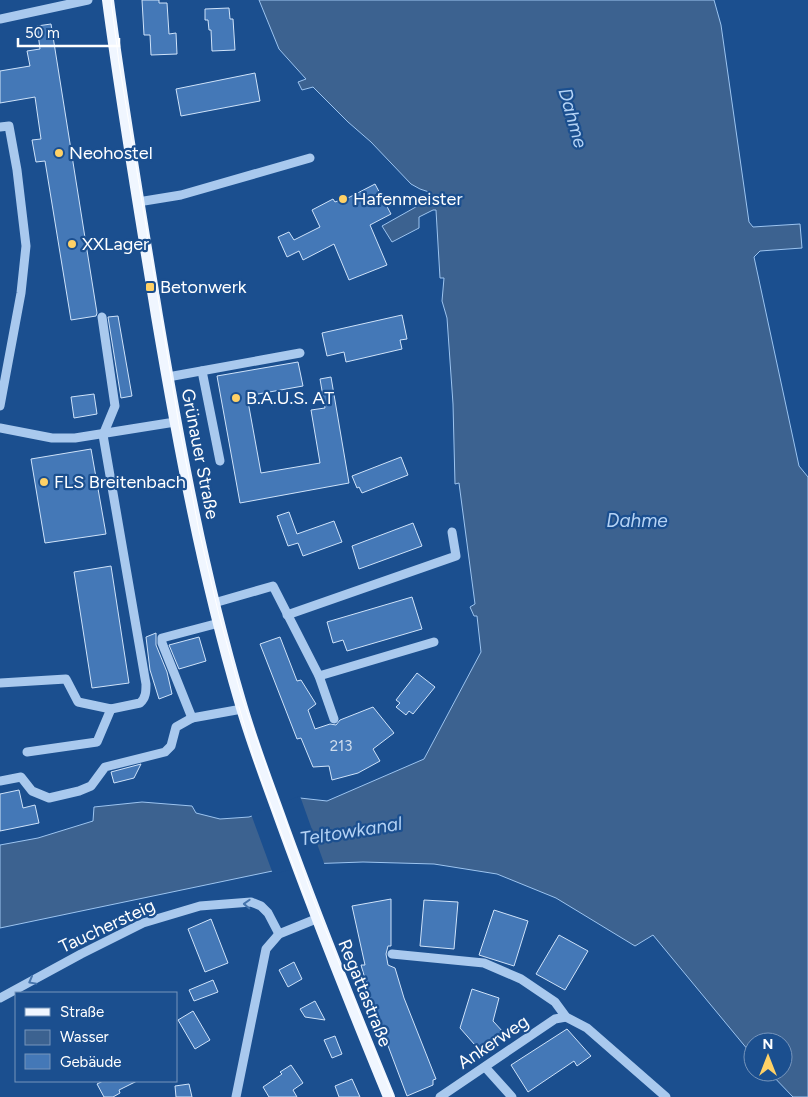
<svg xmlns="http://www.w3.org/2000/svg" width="808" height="1097" viewBox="0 0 808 1097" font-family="Figtree,sans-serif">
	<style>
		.water { fill: #3c6290; stroke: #9cc4f0 }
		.pier { fill: #1b4f8f }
		.building { fill: #4478b7; stroke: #cfe3fa }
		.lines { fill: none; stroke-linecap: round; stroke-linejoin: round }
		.minor { stroke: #a9c9ee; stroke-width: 9 }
		.major { stroke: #f0f6ff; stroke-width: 12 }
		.tram { stroke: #fff; stroke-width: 1 }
		.oneway { stroke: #4674ac }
		.poi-dot { fill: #ffd166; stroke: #1b4f8f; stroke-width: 2 }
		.labels { text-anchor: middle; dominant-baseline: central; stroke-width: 4.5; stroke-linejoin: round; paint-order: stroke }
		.number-label { font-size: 15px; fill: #d0dded }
		.poi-label { font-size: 18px; fill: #fff; stroke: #1b4f8f; text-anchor: start }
		.street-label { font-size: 18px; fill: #fff; stroke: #1b4f8f }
		.water-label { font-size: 19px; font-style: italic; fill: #b5d3f5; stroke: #1b4f8f }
	</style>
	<rect width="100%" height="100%" fill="#1b4f8f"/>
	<polygon class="water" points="259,0 714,0 721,25 749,222 753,227 800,224 802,248 760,251 754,257 799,466 808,477 808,1097 793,1097 769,1072 783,1072 783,1042 753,1042 753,1056 653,935 635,946 556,898 497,874 434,864 363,862 306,864 0,928 0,845 38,838 93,821 94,807 142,802 192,806 196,813 220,819 249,817 300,798 327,801 424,759 481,652 477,616 474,616 470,607 475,604 459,483 455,484 453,404 447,318 442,301 444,278 440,278 436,210 433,210 419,217 419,228 392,242 382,226 430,199 429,192 420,189 411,184 371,142 348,122 313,87 302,90 298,82 306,79 279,49"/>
	<polygon class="pier" points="300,796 325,866 307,866 273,874 251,814"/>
	<g class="building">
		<polygon points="142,0 159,0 159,3 167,3 169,34 176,33 177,54 151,55 150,35 144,35"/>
		<polygon points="229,8 230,19 233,19 235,50 212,51 211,30 209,30 208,20 205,20 205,9"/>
		<polygon points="51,24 97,313 96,316 71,320 45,161 36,162 32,140 41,139 35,97 0,103 0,71 30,66 27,51 40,49 37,26"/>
		<polygon points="255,73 260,101 181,116 176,89"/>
		<polygon points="375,184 391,214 370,225 387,265 349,280 334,244 303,260 299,251 287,257 278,237 289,232 294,240 320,227 312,210 333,199 335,202 345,198 346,199"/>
		<polygon points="402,315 407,339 400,340 402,349 346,362 344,352 327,356 322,333"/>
		<polygon points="118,316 132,396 121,398 108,317"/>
		<polygon points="298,362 303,386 247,396 261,473 320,463 311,410 325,408 320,379 331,377 349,483 240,503 217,376"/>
		<polygon points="94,394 97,414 74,418 71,397"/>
		<polygon points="91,449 106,534 45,543 31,459"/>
		<polygon points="401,457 408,475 362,493 359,487 357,488 352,476"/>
		<polygon points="289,512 297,534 334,521 342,542 303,556 298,543 288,546 277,516"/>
		<polygon points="413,523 422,546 359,569 352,546"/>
		<polygon points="111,566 129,683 92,688 74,572"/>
		<polygon points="412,597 422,629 347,651 343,640 333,643 327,622"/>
		<polygon points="156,633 156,645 167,672 172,694 159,699 150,670 146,637"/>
		<polygon points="199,637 206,661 179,669 169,645"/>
		<polygon points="280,637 297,681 301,680 316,704 308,710 315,729 330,724 336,725 340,720 373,707 394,733 373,749 380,761 358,773 332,780 329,766 313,767 301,738 297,739 260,644"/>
		<polygon points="417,673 435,687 413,714 409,711 406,715 396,707 400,703 396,700"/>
		<polygon points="141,764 134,778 114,783 111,772"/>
		<polygon points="19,790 23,808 35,805 39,823 0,831 0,794"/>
		<polygon points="391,899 391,946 388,946 386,954 388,965 395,968 404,998 436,1079 433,1080 433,1085 407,1096 373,1006 361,965 365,965 352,906"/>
		<polygon points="424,900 458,902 454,949 420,946"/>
		<polygon points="494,910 528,921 514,966 479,955"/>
		<polygon points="211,919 228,963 205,972 188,929"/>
		<polygon points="559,935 588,951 565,990 536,974"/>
		<polygon points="294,962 302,979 288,987 279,970"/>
		<polygon points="213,980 218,992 194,1001 189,990"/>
		<polygon points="472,989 499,998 493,1021 504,1033 482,1053 460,1028"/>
		<polygon points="315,1001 325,1020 305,1017 300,1009"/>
		<polygon points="193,1011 210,1040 195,1049 178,1020"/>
		<polygon points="567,1029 591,1056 577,1066 574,1061 528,1092 511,1065"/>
		<polygon points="335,1036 342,1054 332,1058 324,1040"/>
		<polygon points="291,1065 303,1083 293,1090 297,1097 269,1097 263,1087 282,1074 280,1072"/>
		<polygon points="352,1079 360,1097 339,1097 335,1086"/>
		<polygon points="103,1081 137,1081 119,1090 120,1093 113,1097 104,1097 97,1084"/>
		<polygon points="189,1084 192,1097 176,1097 175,1086"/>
	</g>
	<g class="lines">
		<g class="minor">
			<polyline points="0,19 88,0"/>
			<polyline points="0,127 9,126 17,170 26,246 21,293 0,406"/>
			<polyline points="138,202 181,195 310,158"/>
			<polyline points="202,371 220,461"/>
			<polyline points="168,377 300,353"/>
			<polyline points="0,428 52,438 75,438 175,422"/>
			<polyline points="214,603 273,586 319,676 334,719"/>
			<polyline points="287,615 456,556 452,532"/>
			<polyline points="219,623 162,638 162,643 192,718 242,709"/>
			<polyline points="319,676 434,642"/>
			<path d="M0 683 66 679 78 702 111 709 140 703C146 698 146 691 146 684L103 435 115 406 102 317"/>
			<polyline points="27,752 97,742 111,709"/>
			<polyline points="0,781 21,777 32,791 49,798 79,791 91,786 105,767 165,752 171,746 176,727 192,718"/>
			<polyline points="392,954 484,963 521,979 555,1002 566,1017 587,1028 666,1097"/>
			<polyline points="0,998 81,954 143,923 200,906 251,902 261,906 268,913 279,934"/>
			<polyline points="485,1067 512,1097"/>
			<polyline points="236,1097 266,949 279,934 316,919"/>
			<polyline points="440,1097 555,1019 566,1017"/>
		</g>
		<path class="major" d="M108 0C122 106 140 211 157 316 179 446 203 575 240 701 252 743 268 784 283 826 316 917 352 1007 389 1097"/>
		<g class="tram">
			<polyline points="111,0 119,63 179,425 199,531 219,615 241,695 314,901 393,1097"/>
			<polyline points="239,707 255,762 308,905"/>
		</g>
	</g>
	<defs><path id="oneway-chevron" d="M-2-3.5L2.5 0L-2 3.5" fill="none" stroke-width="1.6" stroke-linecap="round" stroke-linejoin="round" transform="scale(1.25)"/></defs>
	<g class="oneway">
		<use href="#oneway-chevron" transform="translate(247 904) rotate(-178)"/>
		<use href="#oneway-chevron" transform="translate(32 981) rotate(151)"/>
	</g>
	<g class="poi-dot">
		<circle cx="59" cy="153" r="5"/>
		<circle cx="343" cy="199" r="5"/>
		<circle cx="72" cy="244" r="5"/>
		<rect x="145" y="282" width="10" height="10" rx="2.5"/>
		<circle cx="236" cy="398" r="5"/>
		<circle cx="44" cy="482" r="5"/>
	</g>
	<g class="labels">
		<g class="number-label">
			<text x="341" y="746">213</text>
		</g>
		<g class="poi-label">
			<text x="69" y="153">Neohostel</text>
			<text x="353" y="199">Hafenmeister</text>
			<text x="82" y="244">XXLager</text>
			<text x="160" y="287">Betonwerk</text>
			<text x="246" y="398">B.A.U.S. AT</text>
			<text x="54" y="482">FLS Breitenbach</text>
		</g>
		<g class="street-label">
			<text transform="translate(200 454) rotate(79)">Grünauer Straße</text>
			<text transform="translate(107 926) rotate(-25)">Tauchersteig</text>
			<text transform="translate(365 993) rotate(68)">Regattastraße</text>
			<text transform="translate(493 1042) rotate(-34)">Ankerweg</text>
		</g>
		<g class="water-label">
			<text transform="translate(573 118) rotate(74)">Dahme</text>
			<text x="637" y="520">Dahme</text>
			<text transform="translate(351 831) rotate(-9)">Teltowkanal</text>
		</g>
	</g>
	<rect x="15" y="992" width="162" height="90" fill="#1b4f8f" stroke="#7695bc"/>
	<rect x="25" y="1008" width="25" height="8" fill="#f0f6ff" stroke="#7695bc"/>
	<text x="60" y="1017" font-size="15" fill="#ffffff">Straße</text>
	<rect x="25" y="1030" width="25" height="15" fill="#3c6290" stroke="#7695bc"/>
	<text x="60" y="1042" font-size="15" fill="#ffffff">Wasser</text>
	<rect x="25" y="1054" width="25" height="15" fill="#4478b7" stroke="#7695bc"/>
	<text x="60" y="1067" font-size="15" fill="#ffffff">Gebäude</text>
	<g transform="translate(768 1057)"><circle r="24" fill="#1b4f8f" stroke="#7695bc"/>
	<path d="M0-4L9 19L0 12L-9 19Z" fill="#ffd166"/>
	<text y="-8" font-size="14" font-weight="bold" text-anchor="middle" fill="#ffffff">N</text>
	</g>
	<path d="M18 38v8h101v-8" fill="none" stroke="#ffffff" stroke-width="2.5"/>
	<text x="25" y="38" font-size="15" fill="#ffffff" stroke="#1b4f8f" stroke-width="4" paint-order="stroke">50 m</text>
</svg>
